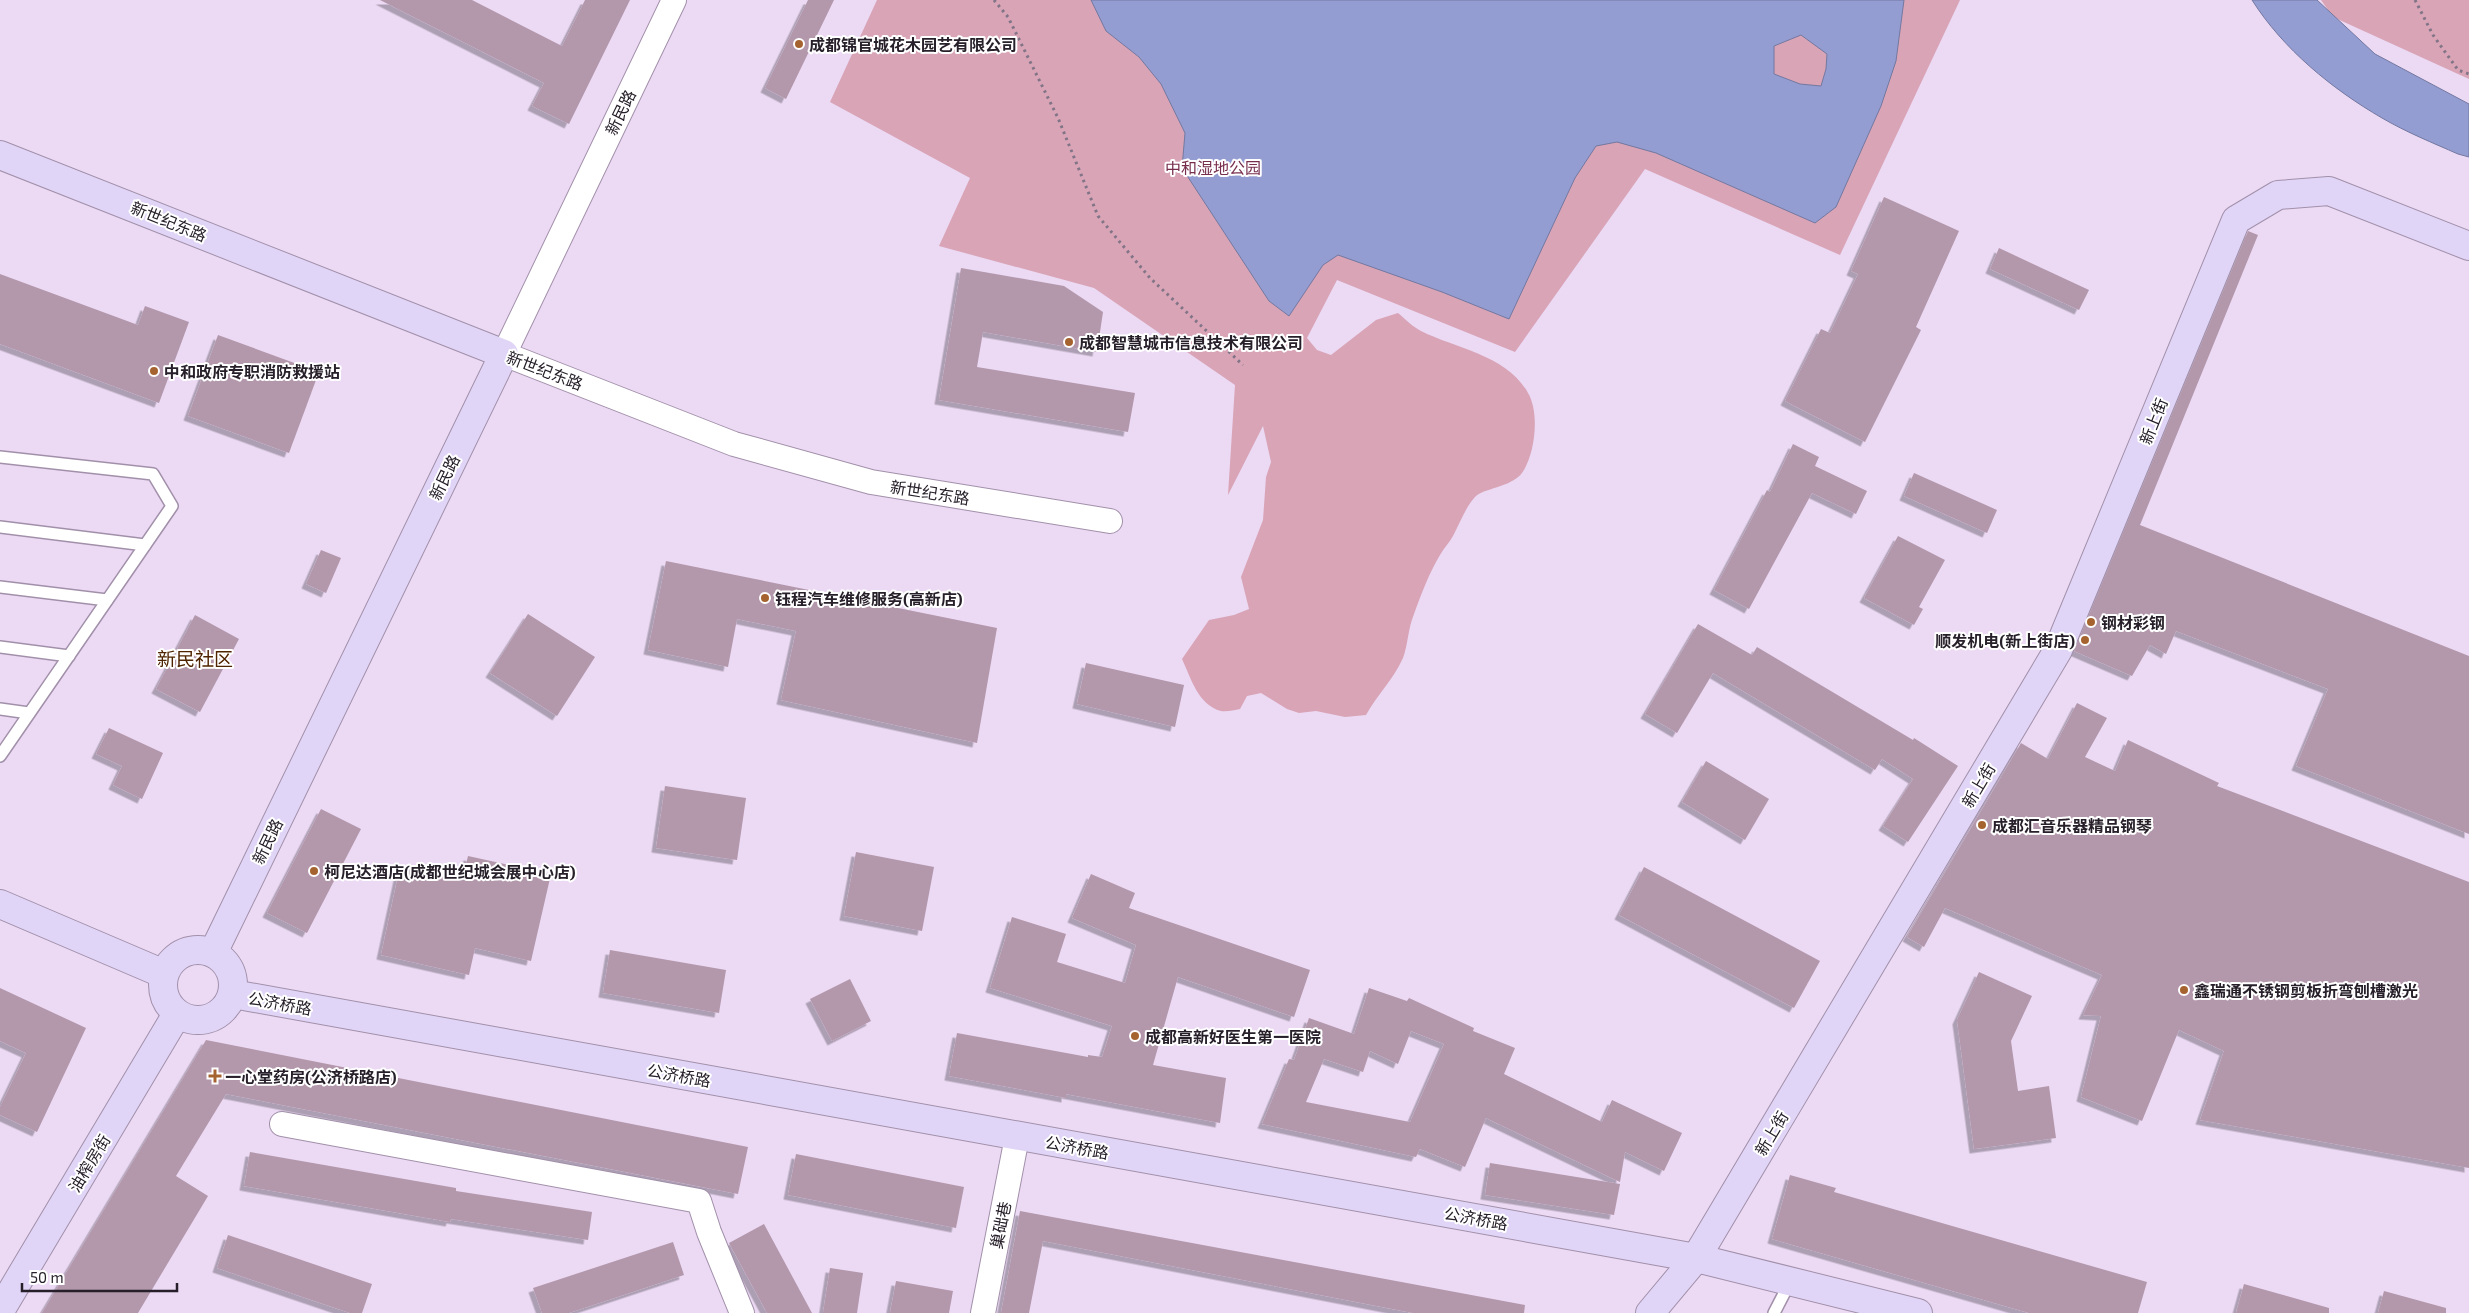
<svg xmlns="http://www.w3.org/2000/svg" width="2469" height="1313" viewBox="0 0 2469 1313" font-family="'Exo 2','Noto Sans SC',sans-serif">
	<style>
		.green { fill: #d8a4b6 }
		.water { fill: #949dd2; stroke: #7378a0; fill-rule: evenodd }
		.building { fill: #b398ac; fill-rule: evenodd; filter: url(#shadow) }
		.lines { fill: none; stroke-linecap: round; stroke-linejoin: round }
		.lane-casing { stroke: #a290aa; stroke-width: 14 }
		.street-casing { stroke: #a290aa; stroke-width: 26 }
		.secondary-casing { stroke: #a290aa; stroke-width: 30 }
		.path { stroke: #817486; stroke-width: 3; stroke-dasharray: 2.5 4; stroke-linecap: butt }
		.lane { stroke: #fff; stroke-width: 11 }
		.street { stroke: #fff; stroke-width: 24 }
		.secondary { stroke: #e0d5f7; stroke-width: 28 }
		.poi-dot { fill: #a56330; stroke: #fff; stroke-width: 2 }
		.labels { text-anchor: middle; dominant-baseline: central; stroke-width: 4; stroke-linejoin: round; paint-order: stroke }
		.poi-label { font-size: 16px; font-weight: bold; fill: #27202a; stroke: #fff; text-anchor: start }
		.street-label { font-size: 16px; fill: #27202a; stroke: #fff }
		.park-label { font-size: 16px; fill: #772e4e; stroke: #fff }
		.quarter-label { font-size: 19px; fill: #4f2400; stroke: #fff }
	</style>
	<defs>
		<filter id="shadow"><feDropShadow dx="-4.5" dy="4.5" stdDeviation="0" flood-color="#0004"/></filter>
	</defs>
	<rect width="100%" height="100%" fill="#ecd9f4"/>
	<g class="green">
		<path d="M877 0H1960L1840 255 1645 169 1515 352 1337 280 1307 338 1317 350 1331 355 1376 320 1398 313C1405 319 1413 327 1421 331 1457 349 1507 355 1528 393 1540 413 1535 455 1522 473 1510 488 1483 488 1475 497 1465 508 1460 523 1453 536 1449 543 1444 548 1440 555 1429 573 1421 595 1414 614 1408 628 1408 645 1403 658 1393 680 1377 695 1366 715L1345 717 1316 711 1299 713 1287 709 1261 693 1247 696 1240 709C1235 710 1226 712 1221 711 1198 705 1191 678 1182 659L1209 620 1234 615 1249 609 1241 577 1263 520 1266 477 1271 462 1263 426 1228 495 1235 385 1094 288 939 246 970 178 830 102Z"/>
		<polygon points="2321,0 2469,0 2469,79 2333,17"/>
	</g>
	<g class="water">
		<path d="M1091 0H1904L1896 61 1881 106 1836 207 1815 223 1656 153 1617 142 1596 146 1575 178 1509 319 1442 292 1338 255 1323 265 1289 316 1269 301 1182 168 1185 133 1161 84 1139 57 1106 31ZM1801 35 1827 54 1826 69 1821 86 1800 84 1774 74V46Z"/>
		<path d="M2252 0H2317L2375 54 2469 104V157L2458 154C2433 143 2406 132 2382 118 2332 89 2283 49 2252 0Z"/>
	</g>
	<g class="building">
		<polygon points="380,0 472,0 562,46 585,0 630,0 569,124 532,106 544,83"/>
		<polygon points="808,0 834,0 786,99 765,88"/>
		<polygon points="1884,197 1959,231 1916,327 1921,330 1865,442 1785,401 1821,329 1830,333 1858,274 1851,271"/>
		<polygon points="2248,231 2258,235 2140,525 2469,656 2469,834 2296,766 2328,689 2176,631 2166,654 2150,645 2132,676 2074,651"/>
		<polygon points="1999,248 2089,290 2079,310 1990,269"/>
		<polygon points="961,268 1064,286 1103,312 1097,352 983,332 977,367 1135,393 1128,432 939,400"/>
		<polygon points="0,274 138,325 145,306 189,322 159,403 0,344"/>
		<polygon points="218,335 319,372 289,453 188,416"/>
		<polygon points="1793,444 1819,457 1815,466 1867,491 1856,514 1812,493 1749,609 1714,590 1767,490 1770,492"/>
		<polygon points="1914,473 1997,510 1987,533 1904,496"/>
		<polygon points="1898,536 1945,560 1919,607 1923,609 1914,625 1864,598"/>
		<polygon points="321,550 341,558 326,593 306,584"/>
		<polygon points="666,561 997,628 977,743 781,700 796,631 737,619 728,667 648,650"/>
		<polygon points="528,614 595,657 557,716 490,673"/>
		<polygon points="195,615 239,639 200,712 156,689"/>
		<polygon points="1698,624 1752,655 1757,647 1913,740 1914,738 1958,766 1908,842 1883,826 1913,779 1882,759 1875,770 1713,673 1677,733 1645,714"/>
		<polygon points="1086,663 1184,685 1175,727 1077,704"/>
		<polygon points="2077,703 2107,718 2085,757 2115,771 2128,740 2219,783 2217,786 2469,882 2469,1168 2200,1120 2224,1051 2179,1030 2142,1121 2081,1097 2101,1016 2083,1015 2102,975 1945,908 1924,947 1907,937 2021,743 2048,759"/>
		<polygon points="109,728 163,753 142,799 113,785 122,766 96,754"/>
		<polygon points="1706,761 1769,799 1745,840 1682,802"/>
		<polygon points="665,786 746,798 737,860 656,848"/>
		<polygon points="321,809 361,829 307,933 267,913"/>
		<polygon points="856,852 934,867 922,931 844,916"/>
		<polygon points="468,856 551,874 531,961 475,948 469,975 381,955 400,867 462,881"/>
		<polygon points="1644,867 1820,961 1794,1008 1619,915"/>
		<polygon points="1091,874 1135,893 1129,908 1310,970 1294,1017 1178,977 1153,1065 1226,1078 1220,1123 1066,1094 1066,1098 949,1076 957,1033 1088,1057 1088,1055 1102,1057 1112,1026 990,988 1012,917 1066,934 1057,962 1125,983 1136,945 1072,918"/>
		<polygon points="610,950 726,970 719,1013 603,993"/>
		<polygon points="1979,972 2032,996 2011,1041 2018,1091 2049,1086 2056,1138 1974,1149 1957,1020"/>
		<polygon points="850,979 871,1021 832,1041 810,999"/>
		<polygon points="0,988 86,1028 37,1132 0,1115 0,1107 26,1053 0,1041"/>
		<path d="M1369 988 1407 1001 1409 998 1474 1028 1473 1031 1515 1048 1504 1074 1602 1122 1612 1100 1682 1133 1664 1171 1625 1152 1620 1182 1486 1118 1465 1167 1420 1149 1416 1157 1262 1124 1289 1059 1294 1060 1309 1018 1354 1034ZM1411 1031 1444 1044 1410 1122 1306 1102 1324 1059 1363 1072 1370 1051 1398 1064Z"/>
		<polygon points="206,1040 748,1147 738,1194 226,1094 176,1176 208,1196 138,1313 42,1313"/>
		<polygon points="250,1152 456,1188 456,1191 592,1212 588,1240 451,1219 450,1222 244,1186"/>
		<polygon points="796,1154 964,1187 956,1228 788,1195"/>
		<polygon points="1490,1163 1620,1184 1614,1215 1485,1195"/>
		<polygon points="1790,1175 1836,1188 1834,1192 2147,1282 2138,1313 2029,1313 1772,1239"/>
		<polygon points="1020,1211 1525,1305 1524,1313 1413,1313 1043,1241 1029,1313 1001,1313"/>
		<polygon points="764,1224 812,1313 767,1313 729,1243"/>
		<polygon points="228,1235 372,1284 362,1313 350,1313 217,1268"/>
		<polygon points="673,1242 684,1275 569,1313 542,1313 533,1288"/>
		<polygon points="830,1268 863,1273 857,1313 823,1313"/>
		<polygon points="896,1281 953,1291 949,1313 890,1313"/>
		<polygon points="2244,1284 2329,1308 2329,1313 2236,1313"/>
		<polygon points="2384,1291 2446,1308 2446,1313 2378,1313"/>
	</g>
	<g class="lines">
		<defs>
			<g id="lane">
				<polyline points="0,457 153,474 172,506 0,756"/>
				<polyline points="0,527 145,545"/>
				<polyline points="0,587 107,600"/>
				<polyline points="0,647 69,656"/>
				<polyline points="0,709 29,713"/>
				<polyline points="1774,1313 1790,1282"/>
			</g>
			<g id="street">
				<polyline points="674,0 504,354 734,444 871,482 1110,521"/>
				<polyline points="282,1124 699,1201 709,1232 742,1313"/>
				<polyline points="983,1313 1017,1137"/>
			</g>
			<g id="secondary">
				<polyline points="0,155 504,354 213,953"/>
				<polyline points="0,904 164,974"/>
				<circle cx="198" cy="985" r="35"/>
				<polyline points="233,994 1696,1258 1918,1313"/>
				<polyline points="0,1311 177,1014"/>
				<polyline points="1650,1313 1696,1258 2058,650 2236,220 2278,195 2329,191 2469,246"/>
			</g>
		</defs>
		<use href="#lane" class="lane-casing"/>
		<use href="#street" class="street-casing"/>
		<use href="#secondary" class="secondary-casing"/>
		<g class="path">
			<polyline points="994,0 1008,17 1058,118 1098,216 1150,278 1243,365"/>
			<polyline points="2415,0 2433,35 2458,70 2469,74"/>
		</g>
		<use href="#lane" class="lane"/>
		<use href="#street" class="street"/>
		<use href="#secondary" class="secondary"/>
	</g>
	<g class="poi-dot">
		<circle cx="799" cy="44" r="5"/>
		<circle cx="1069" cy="342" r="5"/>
		<circle cx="154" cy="371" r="5"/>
		<circle cx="765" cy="598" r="5"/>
		<circle cx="2091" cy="622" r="5"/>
		<circle cx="2085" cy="640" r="5"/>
		<circle cx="1982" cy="825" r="5"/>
		<circle cx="314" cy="871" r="5"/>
		<circle cx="2184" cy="990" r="5"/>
		<circle cx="1135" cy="1036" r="5"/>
		<path d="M212.5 1068.5h5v5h5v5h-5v5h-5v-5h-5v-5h5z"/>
	</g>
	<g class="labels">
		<g class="poi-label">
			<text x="809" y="44">成都锦官城花木园艺有限公司</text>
			<text x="1079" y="342">成都智慧城市信息技术有限公司</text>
			<text x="164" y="371">中和政府专职消防救援站</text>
			<text x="775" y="598">钰程汽车维修服务(高新店)</text>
			<text x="2101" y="622">钢材彩钢</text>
			<text x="2075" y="640" text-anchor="end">顺发机电(新上街店)</text>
			<text x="1992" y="825">成都汇音乐器精品钢琴</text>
			<text x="324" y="871">柯尼达酒店(成都世纪城会展中心店)</text>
			<text x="2194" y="990">鑫瑞通不锈钢剪板折弯刨槽激光</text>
			<text x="1145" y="1036">成都高新好医生第一医院</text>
			<text x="225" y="1076">一心堂药房(公济桥路店)</text>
		</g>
		<g class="street-label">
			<text transform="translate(620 112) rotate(-64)">新民路</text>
			<text transform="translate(169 221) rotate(22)">新世纪东路</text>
			<text transform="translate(545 370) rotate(21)">新世纪东路</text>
			<text transform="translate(2153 421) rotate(-68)">新上街</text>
			<text transform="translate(444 477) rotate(-64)">新民路</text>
			<text transform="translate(930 492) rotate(9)">新世纪东路</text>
			<text transform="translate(1978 785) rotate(-59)">新上街</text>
			<text transform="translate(267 841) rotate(-64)">新民路</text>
			<text transform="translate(280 1003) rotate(10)">公济桥路</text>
			<text transform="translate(679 1075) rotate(10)">公济桥路</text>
			<text transform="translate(1771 1133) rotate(-59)">新上街</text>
			<text transform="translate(1077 1147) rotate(10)">公济桥路</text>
			<text transform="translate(89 1163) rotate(-59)">油榨房街</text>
			<text transform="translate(1476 1218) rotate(10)">公济桥路</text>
			<text transform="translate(1000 1225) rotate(-79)">巢础巷</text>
		</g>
		<g class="park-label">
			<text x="1213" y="167">中和湿地公园</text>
		</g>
		<g class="quarter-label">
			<text x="195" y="658">新民社区</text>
		</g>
	</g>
	<path d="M22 1283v8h155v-8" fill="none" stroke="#27202a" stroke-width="2.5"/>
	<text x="30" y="1283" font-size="15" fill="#27202a" stroke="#ffffff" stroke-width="4" paint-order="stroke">50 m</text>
</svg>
